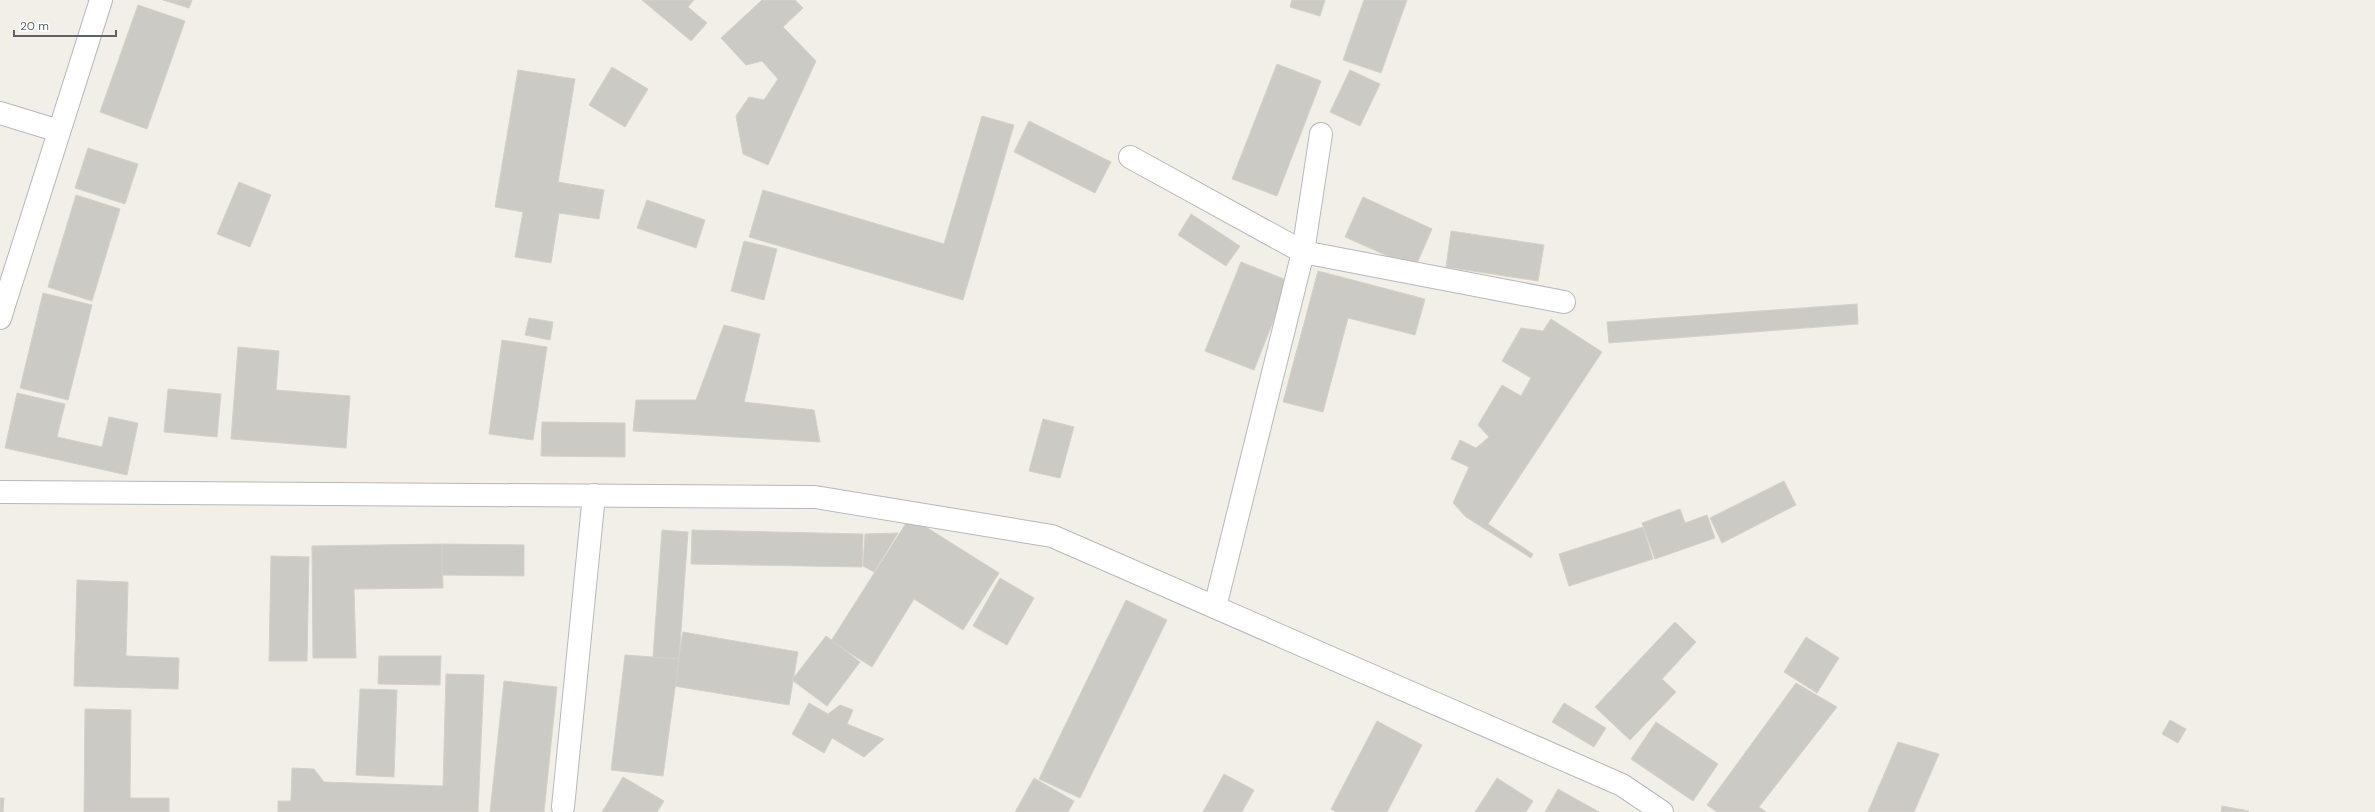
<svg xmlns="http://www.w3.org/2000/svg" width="2375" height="812" viewBox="0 0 2375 812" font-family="'DM Sans',sans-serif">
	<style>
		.building { fill: #cccac5; stroke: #d6d1c6 }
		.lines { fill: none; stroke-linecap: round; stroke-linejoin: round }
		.minor-casing { stroke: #b5b8bc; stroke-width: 24 }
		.minor { stroke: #fff; stroke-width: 22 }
	</style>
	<rect width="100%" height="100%" fill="#f1efe8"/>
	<g class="building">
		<polygon points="163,0 192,0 189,8"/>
		<polygon points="642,0 694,0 688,7 707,23 691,41"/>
		<polygon points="762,0 795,0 803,8 783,27 816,61 768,165 743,154 736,116 749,97 764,100 778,79 762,61 746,65 721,38"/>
		<polygon points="1292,0 1325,0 1320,16 1290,7"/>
		<polygon points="1364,0 1407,0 1381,73 1343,60"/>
		<polygon points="138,5 185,21 147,129 100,112"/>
		<polygon points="1277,64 1321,81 1277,196 1232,179"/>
		<polygon points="612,67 648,89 625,127 589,105"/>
		<polygon points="518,70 575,79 558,182 604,190 599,219 559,213 551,263 515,257 523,212 495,207"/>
		<polygon points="1350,70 1380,84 1360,126 1330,112"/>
		<polygon points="982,116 1014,125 963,300 749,237 763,190 944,244"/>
		<polygon points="1029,121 1111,162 1095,193 1014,152"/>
		<polygon points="88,148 138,164 125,204 75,188"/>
		<polygon points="239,182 271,195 250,247 217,234"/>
		<polygon points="76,195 120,209 92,301 48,287"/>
		<polygon points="1363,197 1432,229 1415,268 1345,237"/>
		<polygon points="647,200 705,220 696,248 637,228"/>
		<polygon points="1191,214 1240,246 1226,266 1178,235"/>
		<polygon points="1451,231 1544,245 1538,281 1446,267"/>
		<polygon points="744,241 777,249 764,300 731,291"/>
		<polygon points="1241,262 1289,281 1254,370 1205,351"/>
		<polygon points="1318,271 1425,299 1415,335 1348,318 1323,412 1283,402"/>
		<polygon points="43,293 92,305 68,400 20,388"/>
		<polygon points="1857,304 1858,324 1609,343 1607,322"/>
		<polygon points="529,318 553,322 550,340 525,335"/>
		<polygon points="1551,319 1602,352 1488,524 1533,554 1531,558 1466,517 1453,503 1469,467 1451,459 1460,440 1476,448 1489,437 1478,425 1502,385 1521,396 1531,378 1502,361 1521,328 1543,331"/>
		<polygon points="724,325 760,334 744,402 814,410 820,442 633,431 636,400 696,400"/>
		<polygon points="502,340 547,347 533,440 489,434"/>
		<polygon points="238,347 279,351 276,390 350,396 346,448 231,439"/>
		<polygon points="168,389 221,394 217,437 164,432"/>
		<polygon points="17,393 65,404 57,437 102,447 109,417 138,423 127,475 5,448"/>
		<polygon points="1043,419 1074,427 1060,478 1029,471"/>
		<polygon points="542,422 625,423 625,457 541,456"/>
		<polygon points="1784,481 1796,505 1722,543 1710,518"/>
		<polygon points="1680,509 1685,523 1707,515 1715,538 1655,559 1642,523"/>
		<polygon points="910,517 999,573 963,630 914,599 872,667 831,641"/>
		<polygon points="1643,527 1653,559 1569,586 1559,554"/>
		<polygon points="662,530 688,532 679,659 653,657"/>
		<polygon points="692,530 863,534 862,567 691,564"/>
		<polygon points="898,533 874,572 863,566 865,534"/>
		<polygon points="442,544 443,588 354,589 356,658 313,658 312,546"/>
		<polygon points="442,544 524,545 524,576 442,575"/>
		<polygon points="271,556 309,557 307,661 269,661"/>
		<polygon points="1000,578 1034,598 1007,645 973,626"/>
		<polygon points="77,580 128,582 126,656 179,658 178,689 74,686"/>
		<polygon points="1126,600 1167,620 1080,798 1039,779"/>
		<polygon points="1675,622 1696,642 1662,679 1676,692 1630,740 1595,707"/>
		<polygon points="683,632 798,652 789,705 674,686"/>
		<polygon points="826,636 860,662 827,706 792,680"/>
		<polygon points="1806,637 1839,658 1817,693 1784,672"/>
		<polygon points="625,655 679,659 663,776 611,770"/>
		<polygon points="379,656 441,656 440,685 378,684"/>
		<polygon points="446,674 484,675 478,812 278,812 278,801 291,801 292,768 314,769 324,782 443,786"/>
		<polygon points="504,681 557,687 544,812 490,812"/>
		<polygon points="1796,683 1837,707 1759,807 1766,812 1717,812 1707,805"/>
		<polygon points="360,689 397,690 394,777 356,775"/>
		<polygon points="809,703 828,714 840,705 853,710 847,724 884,739 864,757 832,738 824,753 792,734"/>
		<polygon points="1564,703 1606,728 1594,747 1552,722"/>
		<polygon points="85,709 131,710 130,798 169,798 169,812 84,812"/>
		<polygon points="2170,720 2186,729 2178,743 2162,734"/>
		<polygon points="1377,721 1422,745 1387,812 1336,812 1331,809"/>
		<polygon points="1656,722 1718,764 1693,801 1631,759"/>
		<polygon points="1898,742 1939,754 1914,812 1868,812"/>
		<polygon points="1224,774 1254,790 1242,812 1203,812"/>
		<polygon points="623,777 664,801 657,812 602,812"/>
		<polygon points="1034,778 1074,801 1068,812 1015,812"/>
		<polygon points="1497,778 1533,801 1526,812 1475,812"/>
		<polygon points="1558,789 1599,812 1545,812"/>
		<polygon points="0,798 4,798 3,812 0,812"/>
		<polygon points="2222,806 2249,811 2221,812"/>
	</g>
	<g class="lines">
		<defs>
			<g id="minor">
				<polyline points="0,113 59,131"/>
				<polyline points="1130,157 1303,252 1564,302"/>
				<polyline points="0,318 101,0"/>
				<polyline points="0,492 815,497 1052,536 1622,785 1662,812"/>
				<polyline points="1215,607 1303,252 1321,134"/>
				<polyline points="563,807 594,495"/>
			</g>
		</defs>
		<use href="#minor" class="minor-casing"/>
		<use href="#minor" class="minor"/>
	</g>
	<path d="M14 30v6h102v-6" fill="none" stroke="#5f6368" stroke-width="2"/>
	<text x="20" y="30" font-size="12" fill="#5f6368" stroke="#ffffff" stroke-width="3" paint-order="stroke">20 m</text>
</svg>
